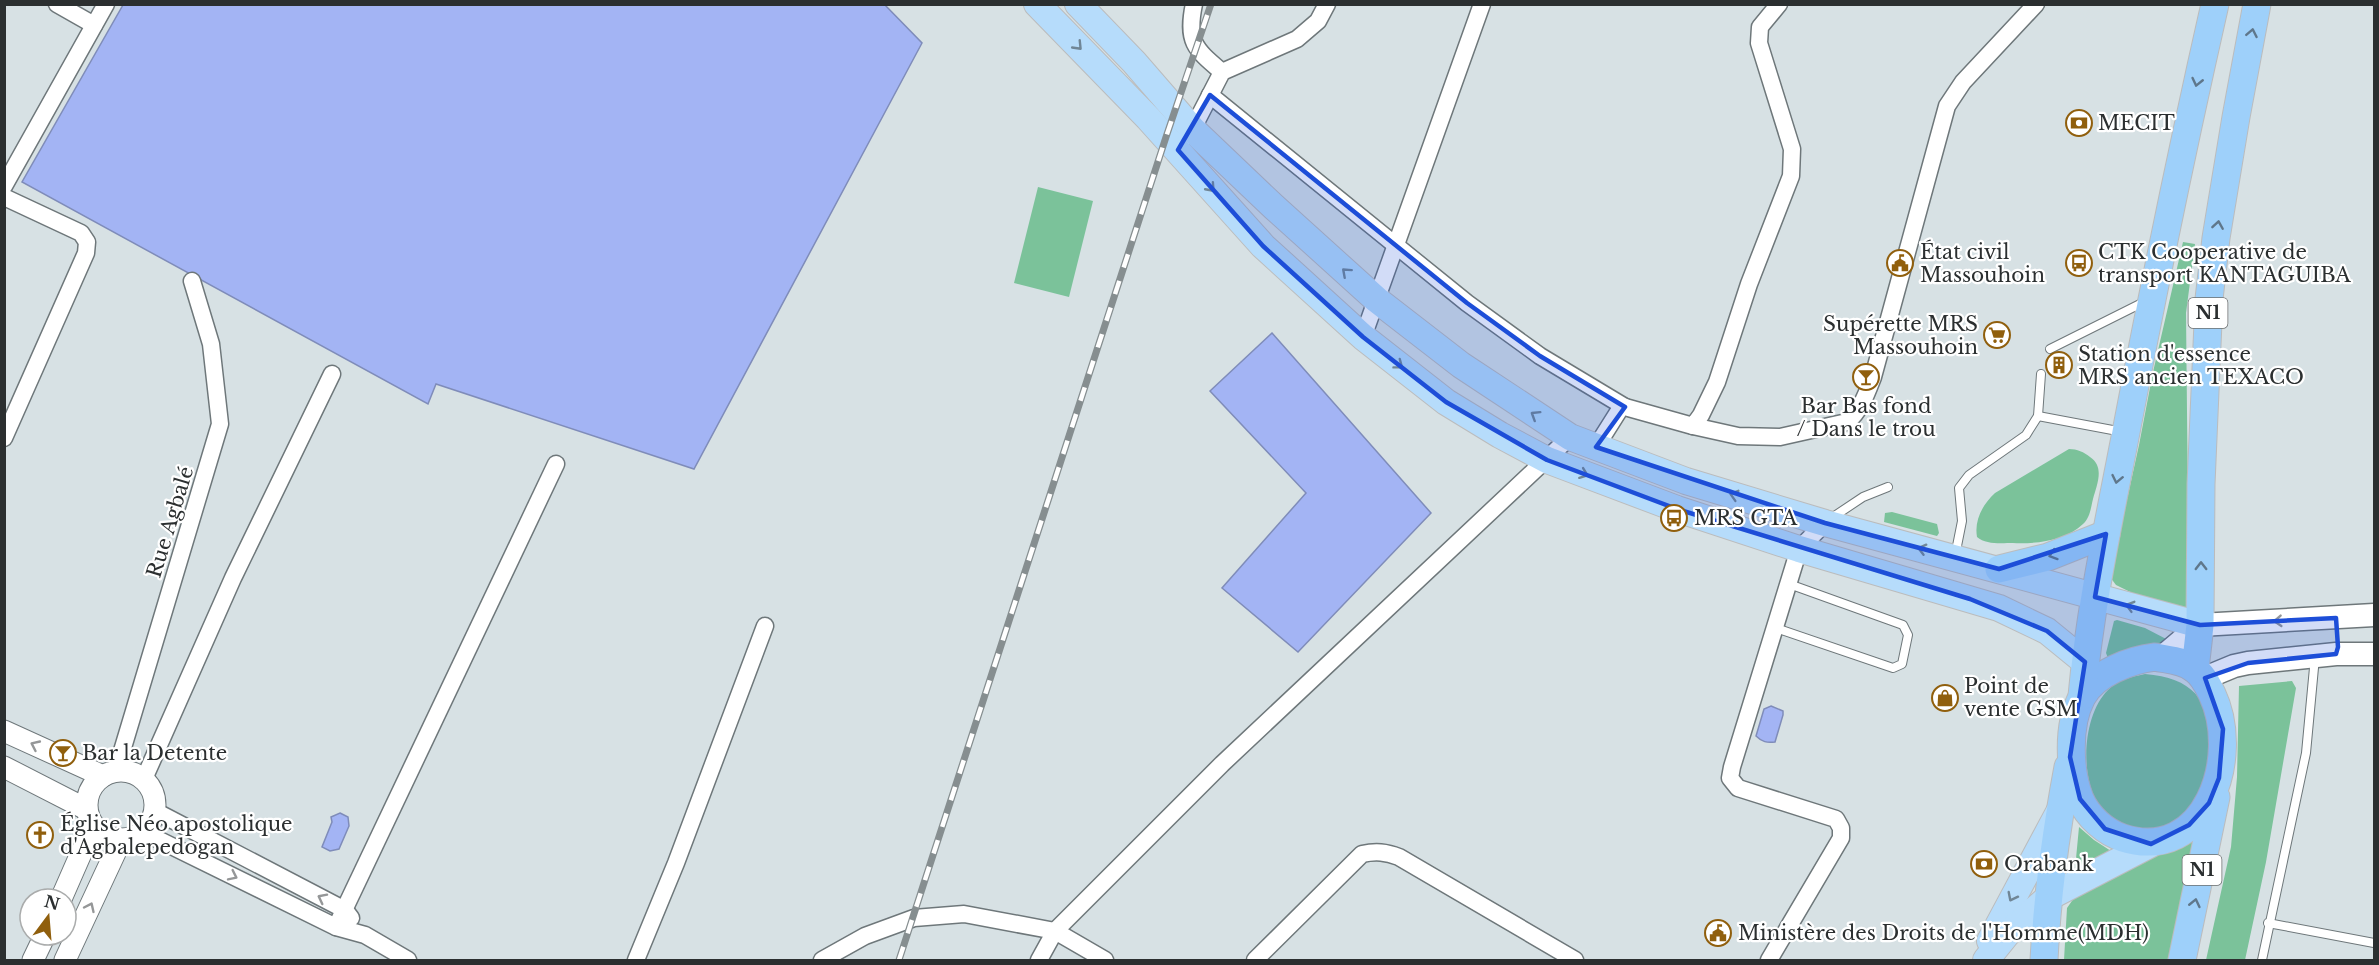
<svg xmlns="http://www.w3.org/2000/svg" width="2379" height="965" viewBox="0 0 2379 965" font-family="'Libre Baskerville',serif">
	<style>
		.green { fill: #7bc29a }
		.water { fill: #a3b4f4; stroke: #7f8cb9; stroke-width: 1.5 }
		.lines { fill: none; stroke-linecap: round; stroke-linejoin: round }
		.service-casing { stroke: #6e777a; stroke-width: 10 }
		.minor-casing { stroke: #6e777a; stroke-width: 19 }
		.tertiary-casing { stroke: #6e777a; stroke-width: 23 }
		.secondary-casing { stroke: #6e777a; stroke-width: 25 }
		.primary-casing { stroke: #bbbcbd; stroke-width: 28 }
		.trunk-casing { stroke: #bbbcbd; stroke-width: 29 }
		.service { stroke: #fff; stroke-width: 8 }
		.minor { stroke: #fff; stroke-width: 16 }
		.tertiary { stroke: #fff; stroke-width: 21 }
		.secondary { stroke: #fff; stroke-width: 22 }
		.primary { stroke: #b6dcfb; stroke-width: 26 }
		.trunk { stroke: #9ed0fa; stroke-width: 27 }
		.rail-casing { stroke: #868e90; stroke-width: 7 }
		.rail { stroke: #fff; stroke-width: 4.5; stroke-dasharray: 14; stroke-linecap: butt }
		.oneway { stroke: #5f778b }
		.oneway2 { stroke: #708696 }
		.oneway3 { stroke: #959798 }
		.marked { fill: #1d4ed8; fill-opacity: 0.2; stroke: #1d4ed8; stroke-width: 4.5; stroke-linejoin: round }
		.labels { text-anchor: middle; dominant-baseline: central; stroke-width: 4.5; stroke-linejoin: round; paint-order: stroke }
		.shield { fill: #fff; stroke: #6b6d6e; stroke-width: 1.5 }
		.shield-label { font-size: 18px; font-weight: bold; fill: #2b2f30 }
		.poi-label { font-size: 20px; fill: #2b2f30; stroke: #fff; text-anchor: start }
		.street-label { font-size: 20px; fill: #2b2f30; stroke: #fff }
	</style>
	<rect width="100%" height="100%" fill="#d7e1e4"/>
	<g class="green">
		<polygon points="1038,187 1093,201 1069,297 1014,283"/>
		<polygon points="2183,242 2195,244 2186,313 2188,510 2195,610 2179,616 2116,585 2110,577 2139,445 2153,372"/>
		<path d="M2069 449C2077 449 2084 452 2090 457 2105 467 2097 484 2093 499 2091 507 2090 518 2083 524 2066 541 2036 544 2013 543 2002 543 1986 545 1977 537 1974 520 1983 504 1995 493Z"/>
		<polygon points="1892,512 1937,524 1939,533 1937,536 1884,522 1885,513"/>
		<path d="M2117 620 2145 628 2170 641 2167 646C2144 644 2129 648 2108 658L2106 653 2114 621Z"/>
		<path d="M2145 674C2198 678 2214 706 2209 757 2208 772 2199 800 2189 812 2164 839 2115 831 2097 802 2080 773 2083 715 2108 690 2118 680 2131 677 2145 674Z"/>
		<polygon points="2292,681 2296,688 2266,862 2245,960 2206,960 2231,847 2237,777 2239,686"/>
		<polygon points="2079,827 2094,840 2111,851 2075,869"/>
		<polygon points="2191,837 2194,841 2168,960 2064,960 2067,908 2074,898 2124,871 2174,848"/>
	</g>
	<g class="water">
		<polygon points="884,4 922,43 694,469 436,384 428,404 22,182 123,5"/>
		<polygon points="1272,333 1431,513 1298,652 1222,588 1306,493 1210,391"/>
		<path d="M1771 706 1783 711V715L1775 742C1767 743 1762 742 1756 736L1764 709Z"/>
		<polygon points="340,813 348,817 349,826 339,849 330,851 322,847 332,822 331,817"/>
	</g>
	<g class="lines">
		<defs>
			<g id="service">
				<polyline points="2050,349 2146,301"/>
				<polyline points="2038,416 2123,432"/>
				<polyline points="1830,519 1863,497 1888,487"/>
				<polyline points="1955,556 1962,521 1959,488 1969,475 2026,435 2038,416 2041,374"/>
				<polyline points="1776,628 1893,668 1902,664 1908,635 1903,625 1789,584"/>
				<polyline points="2268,923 2374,943"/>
				<polyline points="2262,960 2306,753 2315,657"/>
			</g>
			<g id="minor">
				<polyline points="57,4 94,25"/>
				<path d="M1194 4C1186 42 1195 49 1222 72"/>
				<polyline points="1210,95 1467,303 1540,356 1625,407"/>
				<polyline points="1189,136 1222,72 1297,39 1318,21 1327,4"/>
				<polyline points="4,186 106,4"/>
				<polyline points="4,197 81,233 87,242 86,253 4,438"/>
				<polyline points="1363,337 1482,4"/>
				<path d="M1693 426 1738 436 1780 437 1847 422C1861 410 1866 395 1873 377L1947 106 1963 82 2036 4"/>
				<polyline points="1596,447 1620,409 1625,407 1693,426 1701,415 1717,382 1749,284 1791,176 1792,149 1759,43 1760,27 1779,4"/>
				<polyline points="116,771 220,424 211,344 192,281"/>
				<polyline points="144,779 233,578 332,374"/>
				<polyline points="155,811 345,910 351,918"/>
				<polyline points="143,832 336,927 365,935 408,960"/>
				<polyline points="336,927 556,464"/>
				<polyline points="636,960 676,863 765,626"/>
				<polyline points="822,960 865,936 914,918 964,914 1055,931 1105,960"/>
				<polyline points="1039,960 1055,931 1222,764 1570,437"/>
				<path d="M1255 960 1362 854C1376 851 1386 852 1399 857L1575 960"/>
				<polyline points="1769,960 1841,838 1841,828 1836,819 1738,788 1730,778 1732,767 1799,549 1825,523"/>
			</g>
			<g id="tertiary">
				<polyline points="4,731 103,776"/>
				<polyline points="4,767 86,809"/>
				<circle cx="121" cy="805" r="34"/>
				<polyline points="61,899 93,826"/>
				<polyline points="33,960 45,935"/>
				<polyline points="65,960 121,840"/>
			</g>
			<g id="secondary">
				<polyline points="2161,658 2200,625 2374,615"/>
				<polyline points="2205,678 2234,666 2248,663 2336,654 2374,654"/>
			</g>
			<g id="primary">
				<polyline points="1037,4 1148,118 1263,246 1363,337 1446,402 1500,435 1547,460 1677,509 1799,549 1999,608 2047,631 2085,662"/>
				<polyline points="1078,4 1134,62 1193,130 1274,207 1377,300 1461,365 1570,437 1686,481 1825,523 2200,625"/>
				<polyline points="1990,941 2059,812"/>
				<polyline points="1986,960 2007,934 2049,897 2151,844"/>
			</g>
			<g id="trunk">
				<polyline points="1999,569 2048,557 2106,534"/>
				<path d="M2155 657C2169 660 2183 660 2194 669 2203 675 2207 684 2212 694 2242 757 2206 864 2123 838 2105 832 2088 817 2080 799 2069 771 2067 725 2082 697 2095 673 2130 660 2155 657Z"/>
				<polyline points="2195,669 2200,625 2201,484 2209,299 2216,238 2236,117 2257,4"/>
				<path d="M2082 696C2090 606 2110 516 2127 427 2154 286 2183 145 2215 4"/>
				<path d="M2044 960C2047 896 2056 831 2068 767"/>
				<polyline points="2182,960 2216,797"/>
			</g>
		</defs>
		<use href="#service" class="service-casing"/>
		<use href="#minor" class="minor-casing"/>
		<use href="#tertiary" class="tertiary-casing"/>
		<use href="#secondary" class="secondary-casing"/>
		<use href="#primary" class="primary-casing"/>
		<use href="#trunk" class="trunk-casing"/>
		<use href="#service" class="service"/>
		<use href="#minor" class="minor"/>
		<use href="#tertiary" class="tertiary"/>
		<use href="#secondary" class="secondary"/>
		<use href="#primary" class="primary"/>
		<use href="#trunk" class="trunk"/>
		<defs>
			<polyline id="rail" points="899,960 1166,137 1211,4"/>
		</defs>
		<use href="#rail" class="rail-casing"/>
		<use href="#rail" class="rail"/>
	</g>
	<defs><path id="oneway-chevron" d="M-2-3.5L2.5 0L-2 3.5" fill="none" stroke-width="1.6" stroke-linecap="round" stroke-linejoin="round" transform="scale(1.5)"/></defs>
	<g class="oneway">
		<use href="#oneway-chevron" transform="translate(2252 33) rotate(-79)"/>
		<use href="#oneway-chevron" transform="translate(2197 82) rotate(103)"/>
		<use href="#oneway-chevron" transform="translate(2218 225) rotate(-81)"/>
		<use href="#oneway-chevron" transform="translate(2117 479) rotate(102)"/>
		<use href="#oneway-chevron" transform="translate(2053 555) rotate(162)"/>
		<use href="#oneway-chevron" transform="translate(2201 566) rotate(-90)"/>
		<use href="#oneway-chevron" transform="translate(2195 903) rotate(-77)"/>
	</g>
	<g class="oneway2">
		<use href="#oneway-chevron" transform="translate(1078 46) rotate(46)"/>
		<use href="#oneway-chevron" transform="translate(1211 188) rotate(48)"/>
		<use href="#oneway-chevron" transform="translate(1346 272) rotate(-138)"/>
		<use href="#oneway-chevron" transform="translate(1399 365) rotate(37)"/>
		<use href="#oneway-chevron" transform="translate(1535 415) rotate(-148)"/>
		<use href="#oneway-chevron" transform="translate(1584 474) rotate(21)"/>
		<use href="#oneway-chevron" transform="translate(1734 495) rotate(-163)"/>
		<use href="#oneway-chevron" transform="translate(1922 549) rotate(-165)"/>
		<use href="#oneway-chevron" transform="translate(2130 606) rotate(-164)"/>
		<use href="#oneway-chevron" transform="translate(2012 897) rotate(117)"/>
	</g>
	<g class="oneway3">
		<use href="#oneway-chevron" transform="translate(2278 621) rotate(176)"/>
		<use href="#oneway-chevron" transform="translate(35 745) rotate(-155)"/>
		<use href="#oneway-chevron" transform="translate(233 876) rotate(26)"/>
		<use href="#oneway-chevron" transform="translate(322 898) rotate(-153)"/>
		<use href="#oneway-chevron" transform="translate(90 907) rotate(-65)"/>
	</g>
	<path class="marked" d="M1210 95 1467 303 1540 356 1625 407 1596 447 1825 523 1999 569 2106 534 2095 597 2200 625 2336 618 2338 647 2336 654 2248 663 2205 678 2223 729 2219 778 2209 803 2189 825 2151 844 2105 829 2080 799 2070 757 2085 662 2047 631 1970 599 1677 509 1547 460 1446 402 1363 337 1263 246 1178 150Z"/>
	<defs>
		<symbol id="bank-ring" viewBox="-11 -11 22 22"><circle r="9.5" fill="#fff" stroke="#905f0d" stroke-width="1.5"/><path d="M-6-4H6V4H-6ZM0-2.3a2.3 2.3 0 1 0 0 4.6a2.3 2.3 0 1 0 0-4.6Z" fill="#905f0d"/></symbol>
		<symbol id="civic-ring" viewBox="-11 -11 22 22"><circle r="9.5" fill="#fff" stroke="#905f0d" stroke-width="1.5"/><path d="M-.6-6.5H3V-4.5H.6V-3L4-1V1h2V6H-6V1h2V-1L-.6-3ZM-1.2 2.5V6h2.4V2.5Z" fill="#905f0d"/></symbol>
		<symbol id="bus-ring" viewBox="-11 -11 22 22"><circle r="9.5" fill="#fff" stroke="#905f0d" stroke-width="1.5"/><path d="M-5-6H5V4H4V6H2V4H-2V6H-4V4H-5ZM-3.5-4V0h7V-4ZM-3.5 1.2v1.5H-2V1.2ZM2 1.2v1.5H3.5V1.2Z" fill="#905f0d"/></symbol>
		<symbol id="supermarket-ring" viewBox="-11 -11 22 22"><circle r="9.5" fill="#fff" stroke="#905f0d" stroke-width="1.5"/><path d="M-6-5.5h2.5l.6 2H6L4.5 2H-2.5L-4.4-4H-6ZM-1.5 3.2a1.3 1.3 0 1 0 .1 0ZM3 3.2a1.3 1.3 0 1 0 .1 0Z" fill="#905f0d"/></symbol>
		<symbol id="building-ring" viewBox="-11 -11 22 22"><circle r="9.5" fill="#fff" stroke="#905f0d" stroke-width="1.5"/><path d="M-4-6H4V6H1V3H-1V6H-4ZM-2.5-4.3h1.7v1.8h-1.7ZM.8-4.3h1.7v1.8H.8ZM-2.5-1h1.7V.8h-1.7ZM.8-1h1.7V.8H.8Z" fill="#905f0d"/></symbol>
		<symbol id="bar-ring" viewBox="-11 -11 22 22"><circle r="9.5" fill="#fff" stroke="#905f0d" stroke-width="1.5"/><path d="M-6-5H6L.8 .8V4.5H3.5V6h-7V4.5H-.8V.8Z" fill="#905f0d"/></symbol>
		<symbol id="shop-ring" viewBox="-11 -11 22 22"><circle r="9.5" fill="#fff" stroke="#905f0d" stroke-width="1.5"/><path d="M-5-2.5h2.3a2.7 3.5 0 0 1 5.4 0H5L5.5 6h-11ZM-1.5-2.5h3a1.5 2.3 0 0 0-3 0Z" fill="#905f0d"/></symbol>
		<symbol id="church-ring" viewBox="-11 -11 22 22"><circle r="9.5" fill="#fff" stroke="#905f0d" stroke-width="1.5"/><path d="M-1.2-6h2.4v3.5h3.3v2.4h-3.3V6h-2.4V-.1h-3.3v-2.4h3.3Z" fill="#905f0d"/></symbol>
	</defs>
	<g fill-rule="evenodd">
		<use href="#bank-ring" x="2064" y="108" width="30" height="30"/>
		<use href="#civic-ring" x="1885" y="248" width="30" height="30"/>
		<use href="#bus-ring" x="2064" y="248" width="30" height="30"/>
		<use href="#supermarket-ring" x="1982" y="320" width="30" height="30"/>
		<use href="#building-ring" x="2044" y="350" width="30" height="30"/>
		<use href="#bar-ring" x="1851" y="362" width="30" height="30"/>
		<use href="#bus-ring" x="1659" y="503" width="30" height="30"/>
		<use href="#shop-ring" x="1930" y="683" width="30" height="30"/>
		<use href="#bar-ring" x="48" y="738" width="30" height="30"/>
		<use href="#church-ring" x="25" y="820" width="30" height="30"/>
		<use href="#bank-ring" x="1969" y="849" width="30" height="30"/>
		<use href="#civic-ring" x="1703" y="918" width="30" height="30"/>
	</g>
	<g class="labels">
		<g class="shield">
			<rect x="2188.5" y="298" width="39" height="30" rx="4.5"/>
			<rect x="2182.5" y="855" width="39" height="30" rx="4.5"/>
		</g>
		<g class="shield-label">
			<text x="2208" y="313">N1</text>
			<text x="2202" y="870">N1</text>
		</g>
		<g class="poi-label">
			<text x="2098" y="123">MECIT</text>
			<text x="1920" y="252">État civil<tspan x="1920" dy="23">Massouhoin</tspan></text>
			<text x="2098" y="252">CTK Cooperative de<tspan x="2098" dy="23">transport KANTAGUIBA</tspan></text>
			<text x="1978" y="324" text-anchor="end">Supérette MRS<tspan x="1978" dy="23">Massouhoin</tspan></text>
			<text x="2078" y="354">Station d'essence<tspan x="2078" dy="23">MRS ancien TEXACO</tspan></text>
			<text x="1866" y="406" text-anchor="middle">Bar Bas fond<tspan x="1866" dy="23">/ Dans le trou</tspan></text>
			<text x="1694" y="518">MRS GTA</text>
			<text x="1964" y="686">Point de<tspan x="1964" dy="23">vente GSM</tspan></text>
			<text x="82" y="753">Bar la Detente</text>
			<text x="60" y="824">Église Néo apostolique<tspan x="60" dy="23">d'Agbalepedogan</tspan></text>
			<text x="2004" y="864">Orabank</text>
			<text x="1738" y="933">Ministère des Droits de l'Homme(MDH)</text>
		</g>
		<g class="street-label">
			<text transform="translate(170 522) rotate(-73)">Rue Agbalé</text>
		</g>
	</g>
	<rect width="2379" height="965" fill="none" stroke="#2b2f30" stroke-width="12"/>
	<g transform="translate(48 917) rotate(16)"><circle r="28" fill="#ffffff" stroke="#aaacac" stroke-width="1.5"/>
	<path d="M0-4.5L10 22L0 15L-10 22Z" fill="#905f0d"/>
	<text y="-9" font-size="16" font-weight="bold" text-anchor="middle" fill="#2b2f30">N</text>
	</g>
</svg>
